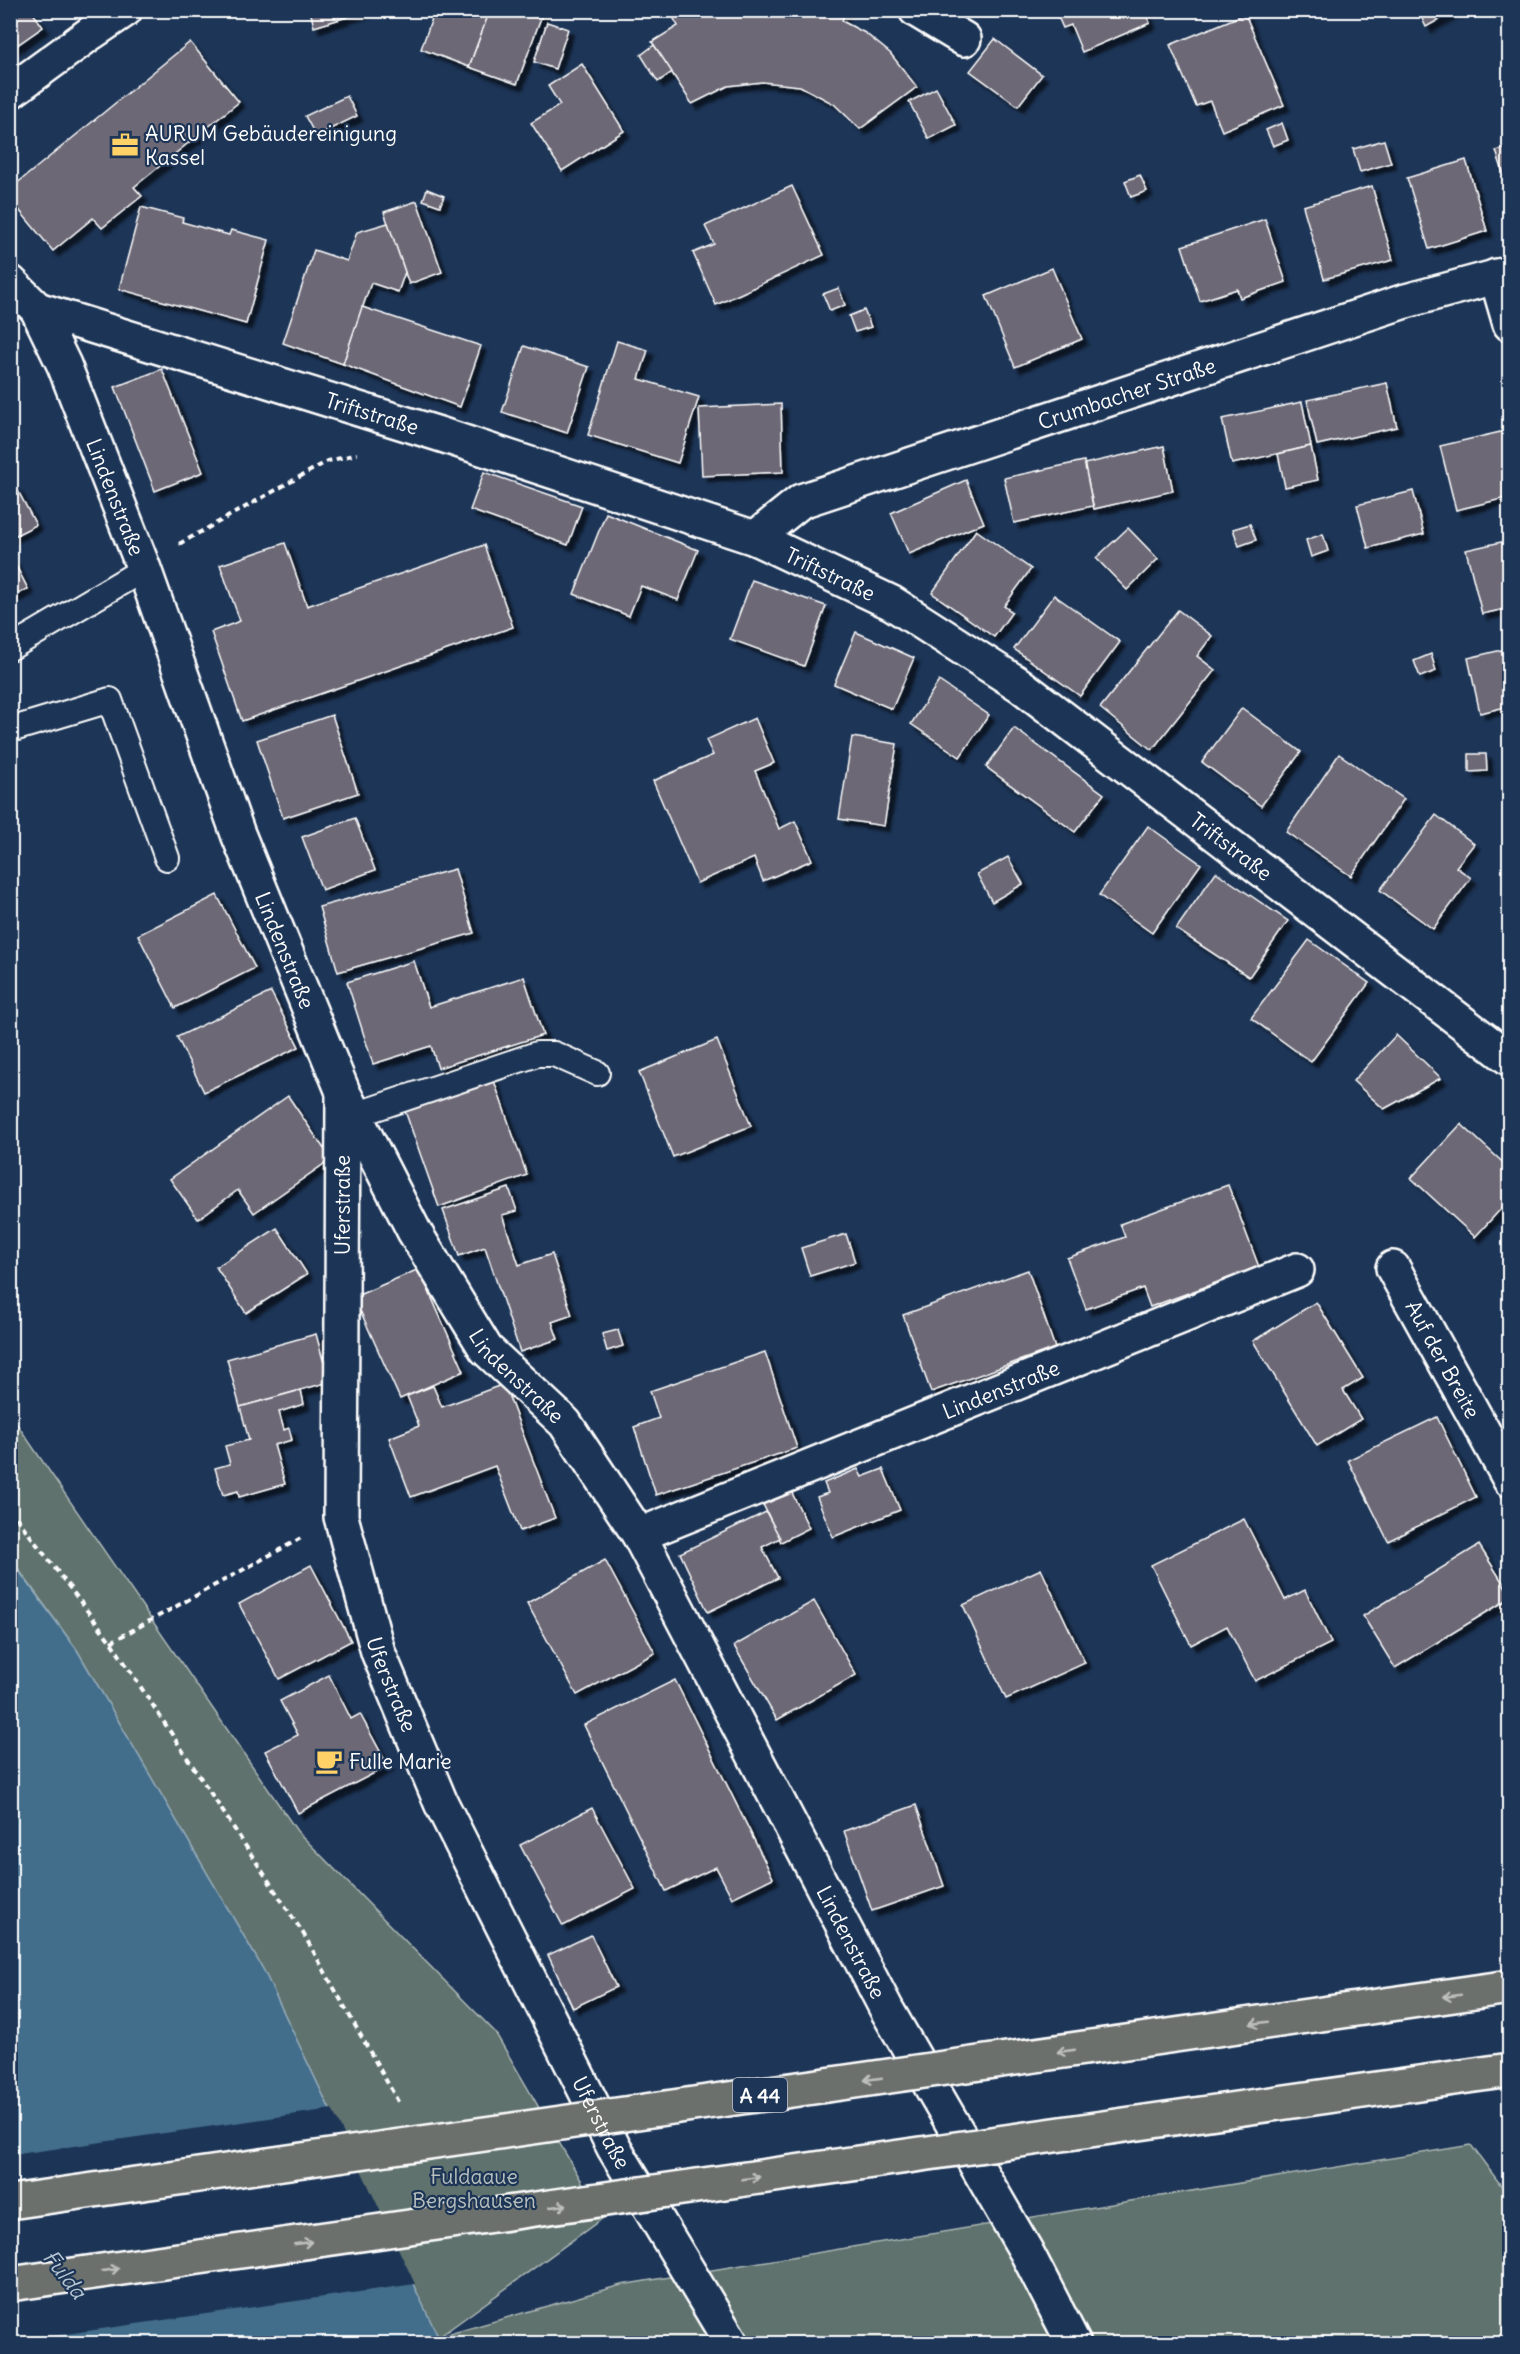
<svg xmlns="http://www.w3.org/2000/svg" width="1520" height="2354" viewBox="0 0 1520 2354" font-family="Delius,sans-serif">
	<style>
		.green { fill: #5e726d; stroke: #aeb8b6; stroke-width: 1.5 }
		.water { fill: #436d8b; stroke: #8ea7b9; stroke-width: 1.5 }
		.pier { fill: #1d3557 }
		.building { fill: #6c6876; stroke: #fff; stroke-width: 1.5; filter: url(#shadow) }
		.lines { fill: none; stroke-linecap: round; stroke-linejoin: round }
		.service-casing { stroke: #fff; stroke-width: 28 }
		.minor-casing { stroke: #fff; stroke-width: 38 }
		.path { stroke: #fff; stroke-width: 4; stroke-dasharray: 6 4.5; stroke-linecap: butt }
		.service { stroke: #1d3557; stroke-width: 24 }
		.minor { stroke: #1d3557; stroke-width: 33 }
		.motorway-bridge-casing { stroke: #fff; stroke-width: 38; stroke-linecap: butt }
		.motorway-bridge { stroke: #6c706d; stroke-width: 33 }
		.oneway { stroke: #bdbfbd }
		.labels { text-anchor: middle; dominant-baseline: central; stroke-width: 4.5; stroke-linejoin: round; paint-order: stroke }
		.shield { fill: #1d3557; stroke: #bbc2cd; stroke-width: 1.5 }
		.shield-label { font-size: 20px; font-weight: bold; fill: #fff }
		.poi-label { font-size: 21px; fill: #fff; stroke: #1d3557; text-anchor: start }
		.street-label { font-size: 21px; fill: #fff; stroke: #1d3557 }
		.park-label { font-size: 21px; fill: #b7c0bd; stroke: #1d3557 }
		.water-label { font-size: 22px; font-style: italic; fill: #b4c5d1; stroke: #1d3557 }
	</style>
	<defs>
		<filter id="shadow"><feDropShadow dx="5.5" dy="5.5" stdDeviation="1.5" flood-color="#0009"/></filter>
	</defs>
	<rect width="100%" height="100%" fill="#1d3557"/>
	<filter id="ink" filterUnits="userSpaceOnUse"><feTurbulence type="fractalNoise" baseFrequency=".0167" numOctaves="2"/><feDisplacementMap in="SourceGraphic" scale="12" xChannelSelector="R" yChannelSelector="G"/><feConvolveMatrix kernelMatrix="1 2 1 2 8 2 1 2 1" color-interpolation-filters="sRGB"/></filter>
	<g filter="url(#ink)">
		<polygon class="green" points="10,1414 297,1831 495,2032 603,2218 439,2337 621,2285 1471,2145 1509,2196 1509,2343 441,2343 263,1969 77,1650 11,1559"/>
		<polygon class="water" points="10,1559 77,1650 263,1969 441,2343 11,2343"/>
		<polygon class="pier" points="332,2109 415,2284 11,2342 11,2155"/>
		<g class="building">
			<polygon points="10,10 31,10 43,27 10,50"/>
			<polygon points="310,10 370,10 314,27"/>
			<polygon points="435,10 490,10 469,67 421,49"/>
			<polygon points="490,10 538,10 543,12 517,84 469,67"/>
			<polygon points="669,10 845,10 842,21 865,33 890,53 917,87 860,129 834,104 800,86 762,82 728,86 692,104 652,42 678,26"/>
			<polygon points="1055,10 1145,10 1150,23 1082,52 1071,25 1063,28"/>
			<polygon points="1418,10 1456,10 1426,27"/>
			<polygon points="1245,14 1284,105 1222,131 1210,101 1196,106 1170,45"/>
			<polygon points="547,22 568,29 555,69 534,62"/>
			<polygon points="995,39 1042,75 1018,106 970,71"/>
			<polygon points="190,42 239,102 134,187 142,196 102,228 93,218 53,251 10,199 10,189"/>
			<polygon points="654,45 672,72 658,82 641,55"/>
			<polygon points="582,64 624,131 562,171 531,123 560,105 548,86"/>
			<polygon points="936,88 956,125 929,139 909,102"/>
			<polygon points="347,96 357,116 316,136 305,116"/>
			<polygon points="1282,123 1288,140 1273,146 1266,130"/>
			<polygon points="1384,140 1391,163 1360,172 1353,149"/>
			<polygon points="1510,147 1510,193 1496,151"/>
			<polygon points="1466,160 1487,231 1429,249 1407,178"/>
			<polygon points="1140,175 1147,191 1131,197 1125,181"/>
			<polygon points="792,186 824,255 716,305 693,253 714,244 705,226"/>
			<polygon points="1372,186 1393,260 1324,279 1303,206"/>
			<polygon points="427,189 444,196 440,206 423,200"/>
			<polygon points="417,201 442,272 409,284 384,212"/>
			<polygon points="141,207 183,218 182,222 229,235 231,230 269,240 246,324 119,289"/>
			<polygon points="1265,219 1286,282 1240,298 1237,289 1200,301 1182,246"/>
			<polygon points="388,223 405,272 398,292 371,283 343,364 283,343 314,250 347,261 357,232"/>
			<polygon points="1052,268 1082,339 1015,367 986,296"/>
			<polygon points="839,288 845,305 830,311 823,294"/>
			<polygon points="362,307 481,346 460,407 343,364"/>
			<polygon points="864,310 871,327 855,332 849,316"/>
			<polygon points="617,341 648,350 639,379 699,397 678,463 588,435"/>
			<polygon points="524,346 589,367 567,433 502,412"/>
			<polygon points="162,369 203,472 155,491 115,387"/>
			<polygon points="1387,383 1397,427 1317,445 1307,400"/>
			<polygon points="1302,402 1311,446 1232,464 1222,419"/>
			<polygon points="781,404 783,472 702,476 699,408"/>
			<polygon points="1509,430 1510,497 1456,510 1440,446"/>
			<polygon points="1164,446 1173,491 1094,509 1084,464"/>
			<polygon points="1311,446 1318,480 1285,487 1278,454"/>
			<polygon points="1084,461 1093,506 1014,523 1004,478"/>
			<polygon points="484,472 582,506 568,545 470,510"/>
			<polygon points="966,480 984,523 909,554 891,513"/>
			<polygon points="16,487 36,525 10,538 10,489"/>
			<polygon points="1413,491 1424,534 1368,548 1357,505"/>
			<polygon points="606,513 698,550 678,600 641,586 629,616 574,594"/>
			<polygon points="1250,524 1256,540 1239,546 1233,529"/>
			<polygon points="1128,528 1158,559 1127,590 1096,558"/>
			<polygon points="976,530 1031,569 1004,606 1012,612 994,637 932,593"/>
			<polygon points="1323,534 1328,551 1311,557 1306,540"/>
			<polygon points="1510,540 1510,608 1482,614 1466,550"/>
			<polygon points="285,543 307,606 484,545 513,627 242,721 211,632 240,621 220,565"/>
			<polygon points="10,554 28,589 10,598"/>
			<polygon points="752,580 826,606 804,666 730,639"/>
			<polygon points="1054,595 1120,642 1080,696 1014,649"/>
			<polygon points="1178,610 1212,636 1197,656 1215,670 1152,750 1100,708"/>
			<polygon points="856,632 914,658 892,709 834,684"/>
			<polygon points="1510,648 1510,706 1480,713 1468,658"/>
			<polygon points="1431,654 1436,671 1420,677 1414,661"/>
			<polygon points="939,681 989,715 960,757 911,724"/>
			<polygon points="1242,708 1301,752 1261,806 1202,762"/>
			<polygon points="332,715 358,793 283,818 257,740"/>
			<polygon points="755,718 774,763 755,771 779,829 795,821 812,860 763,881 754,858 697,883 653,781 713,755 706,740"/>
			<polygon points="1014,728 1104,794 1075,832 986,767"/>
			<polygon points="852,737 897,744 884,826 839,819"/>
			<polygon points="1339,754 1404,799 1351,876 1286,832"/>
			<polygon points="1469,754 1486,754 1487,771 1469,772"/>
			<polygon points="1436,815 1474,844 1456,867 1471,878 1433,929 1380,890"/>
			<polygon points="355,818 375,870 322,890 302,837"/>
			<polygon points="1148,826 1201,864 1152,933 1099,895"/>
			<polygon points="1008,857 1023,884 992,902 977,874"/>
			<polygon points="455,869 474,933 338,972 319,907"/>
			<polygon points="1216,872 1288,921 1249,977 1176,929"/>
			<polygon points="217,895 255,968 175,1008 138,935"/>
			<polygon points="1309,940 1369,983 1311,1062 1251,1018"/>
			<polygon points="414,961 429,1007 524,977 543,1035 438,1068 431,1046 373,1064 347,982"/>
			<polygon points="1510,977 1510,994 1502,988"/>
			<polygon points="271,992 299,1047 204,1092 177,1037"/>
			<polygon points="1396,1035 1441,1078 1384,1109 1353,1081"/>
			<polygon points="717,1040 751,1126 673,1157 639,1072"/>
			<polygon points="493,1078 527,1175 439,1207 404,1108"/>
			<polygon points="288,1096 331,1159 254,1213 238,1190 198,1219 170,1179"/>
			<polygon points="1461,1124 1510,1169 1510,1199 1475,1237 1411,1178"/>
			<polygon points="1228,1185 1259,1267 1150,1307 1143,1288 1086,1309 1067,1258 1125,1237 1120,1224"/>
			<polygon points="509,1188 517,1211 502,1215 519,1265 552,1254 572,1315 552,1322 558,1339 520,1352 485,1247 459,1256 443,1210"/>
			<polygon points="277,1228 307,1274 246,1313 216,1267"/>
			<polygon points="846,1234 855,1262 810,1276 801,1248"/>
			<polygon points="419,1269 464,1371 400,1399 354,1297"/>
			<polygon points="1028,1270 1055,1348 931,1392 903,1315"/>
			<polygon points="1316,1302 1363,1378 1343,1390 1361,1419 1317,1446 1253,1341"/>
			<polygon points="618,1330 623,1346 607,1351 602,1334"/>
			<polygon points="316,1334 329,1382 240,1407 227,1359"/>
			<polygon points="765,1352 797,1448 656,1495 634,1427 659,1418 650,1391"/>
			<polygon points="504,1384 555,1518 520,1531 495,1466 411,1497 389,1438 419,1426 407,1396 433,1386 442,1407"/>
			<polygon points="301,1390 304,1404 279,1412 284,1430 289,1428 292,1440 274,1445 285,1484 239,1497 238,1491 223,1495 215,1468 230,1464 225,1446 249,1440 240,1407"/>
			<polygon points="1437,1417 1476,1497 1388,1541 1348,1460"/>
			<polygon points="858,1469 862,1477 883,1469 900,1510 833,1537 817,1497 828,1493 824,1483"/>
			<polygon points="790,1489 809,1528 781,1542 762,1502"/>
			<polygon points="766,1512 780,1538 762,1547 778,1578 708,1612 680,1553"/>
			<polygon points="1244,1519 1285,1600 1305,1590 1331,1643 1255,1681 1227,1626 1191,1645 1151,1565"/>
			<polygon points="1479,1545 1510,1594 1510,1598 1395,1668 1363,1616"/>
			<polygon points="605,1560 655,1653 577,1695 527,1603"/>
			<polygon points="311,1565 351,1641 279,1679 239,1604"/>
			<polygon points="1041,1569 1085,1663 1006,1699 963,1605"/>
			<polygon points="814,1601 856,1675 777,1720 734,1646"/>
			<polygon points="329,1675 351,1719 360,1714 388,1766 298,1813 265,1751 298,1735 280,1701"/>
			<polygon points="675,1680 773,1878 732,1898 716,1867 666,1891 584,1725"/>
			<polygon points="916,1805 944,1886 872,1911 844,1831"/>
			<polygon points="592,1808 635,1889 563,1926 520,1845"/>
			<polygon points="591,1935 616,1987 573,2008 548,1955"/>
		</g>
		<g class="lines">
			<defs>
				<g id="service">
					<polyline points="10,648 144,569"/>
					<polyline points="10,730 110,700 167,858"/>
					<polyline points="355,1115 537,1054 554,1054 597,1073"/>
				</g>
				<g id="minor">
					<polyline points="916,10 964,39"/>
					<polyline points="10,92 91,33 125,10"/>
					<polyline points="1496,276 1510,324"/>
					<path id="s1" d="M10 282 37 309 64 365 144 569 238 834 343 1092 414 1231 486 1349 565 1423 639 1535 887 2010 1026 2251 1074 2344"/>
					<path id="s2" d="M37 309 439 434 755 538 892 603 1020 685 1510 1059"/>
					<path id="s3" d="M755 538 801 501 1402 302 1510 273"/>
					<path id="s4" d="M343 1096 341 1517 378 1652 441 1803 614 2148 732 2344"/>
					<path id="s5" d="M1393 1268 1510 1480"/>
					<path id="s6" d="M639 1535 1297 1270"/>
				</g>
			</defs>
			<use href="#service" class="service-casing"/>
			<use href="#minor" class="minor-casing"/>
			<g class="path">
				<polyline points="179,544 328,461 357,454"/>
				<polyline points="10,1509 111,1642 303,1933 400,2105"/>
				<polyline points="111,1642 303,1537"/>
			</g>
			<use href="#service" class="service"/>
			<use href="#minor" class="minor"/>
			<defs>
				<g id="motorway-bridge">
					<polyline points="10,2202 1510,1987"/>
					<polyline points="10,2284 1510,2070"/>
				</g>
			</defs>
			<use href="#motorway-bridge" class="motorway-bridge-casing"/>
			<use href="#motorway-bridge" class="motorway-bridge"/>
		</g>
		<defs><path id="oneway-shaft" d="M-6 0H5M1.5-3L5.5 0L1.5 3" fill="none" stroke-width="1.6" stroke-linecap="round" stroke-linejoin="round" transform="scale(1.5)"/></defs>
		<g class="oneway">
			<use href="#oneway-shaft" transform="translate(1452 1996) rotate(172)"/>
			<use href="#oneway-shaft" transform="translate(1259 2023) rotate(172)"/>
			<use href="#oneway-shaft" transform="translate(1066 2051) rotate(172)"/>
			<use href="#oneway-shaft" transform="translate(873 2079) rotate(172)"/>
			<use href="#oneway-shaft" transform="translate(751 2178) rotate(-8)"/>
			<use href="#oneway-shaft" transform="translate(558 2206) rotate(-8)"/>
			<use href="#oneway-shaft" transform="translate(303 2243) rotate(-8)"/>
			<use href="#oneway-shaft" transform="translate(110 2270) rotate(-8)"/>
		</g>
	</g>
	<defs>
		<symbol id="office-bare" viewBox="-9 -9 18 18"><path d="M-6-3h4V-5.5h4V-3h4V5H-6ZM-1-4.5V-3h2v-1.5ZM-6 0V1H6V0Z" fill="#ffd166" stroke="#1d3557" stroke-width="2.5" paint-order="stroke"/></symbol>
		<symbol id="cafe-bare" viewBox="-9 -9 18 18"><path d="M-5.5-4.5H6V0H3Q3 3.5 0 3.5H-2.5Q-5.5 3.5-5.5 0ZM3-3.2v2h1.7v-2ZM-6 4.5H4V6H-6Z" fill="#ffd166" stroke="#1d3557" stroke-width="2.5" paint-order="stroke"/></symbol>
	</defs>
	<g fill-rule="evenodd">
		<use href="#office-bare" x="106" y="126" width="38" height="38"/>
		<use href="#cafe-bare" x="310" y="1742" width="38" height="38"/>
	</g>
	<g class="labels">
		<rect class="shield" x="733" y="2078" width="54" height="34" rx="4.5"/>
		<g class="shield-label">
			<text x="760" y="2095">A 44</text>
		</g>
		<g class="poi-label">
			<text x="145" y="133">AURUM Gebäudereinigung<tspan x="145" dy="24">Kassel</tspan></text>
			<text x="349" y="1761">Fulle Marie</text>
		</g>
		<g class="street-label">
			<text stroke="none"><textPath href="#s3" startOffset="402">Crumbacher Straße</textPath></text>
			<text stroke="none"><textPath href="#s2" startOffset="351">Triftstraße</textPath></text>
			<text stroke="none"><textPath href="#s1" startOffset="242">Lindenstraße</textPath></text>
			<text stroke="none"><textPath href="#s2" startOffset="837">Triftstraße</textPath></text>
			<text stroke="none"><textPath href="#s2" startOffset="1323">Triftstraße</textPath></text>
			<text stroke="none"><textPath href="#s1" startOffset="726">Lindenstraße</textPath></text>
			<text transform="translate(342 1205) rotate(-90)">Uferstraße</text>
			<text stroke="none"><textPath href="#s5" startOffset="104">Auf der Breite</textPath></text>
			<text stroke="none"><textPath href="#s1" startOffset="1214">Lindenstraße</textPath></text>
			<text stroke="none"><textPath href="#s6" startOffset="390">Lindenstraße</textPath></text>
			<text stroke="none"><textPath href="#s4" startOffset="596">Uferstraße</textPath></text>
			<text stroke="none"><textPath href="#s1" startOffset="1875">Lindenstraße</textPath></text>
			<text stroke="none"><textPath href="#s4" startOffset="1082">Uferstraße</textPath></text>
		</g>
		<g class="park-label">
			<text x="474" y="2176">Fuldaaue<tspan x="474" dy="24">Bergshausen</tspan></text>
		</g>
		<g class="water-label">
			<text transform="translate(65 2274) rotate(52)">Fulda</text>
		</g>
	</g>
	<rect width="1520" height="2354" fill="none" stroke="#1d3557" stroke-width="36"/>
	<rect x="18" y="18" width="1484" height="2318" fill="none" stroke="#fff" stroke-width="2" filter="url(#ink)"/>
</svg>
